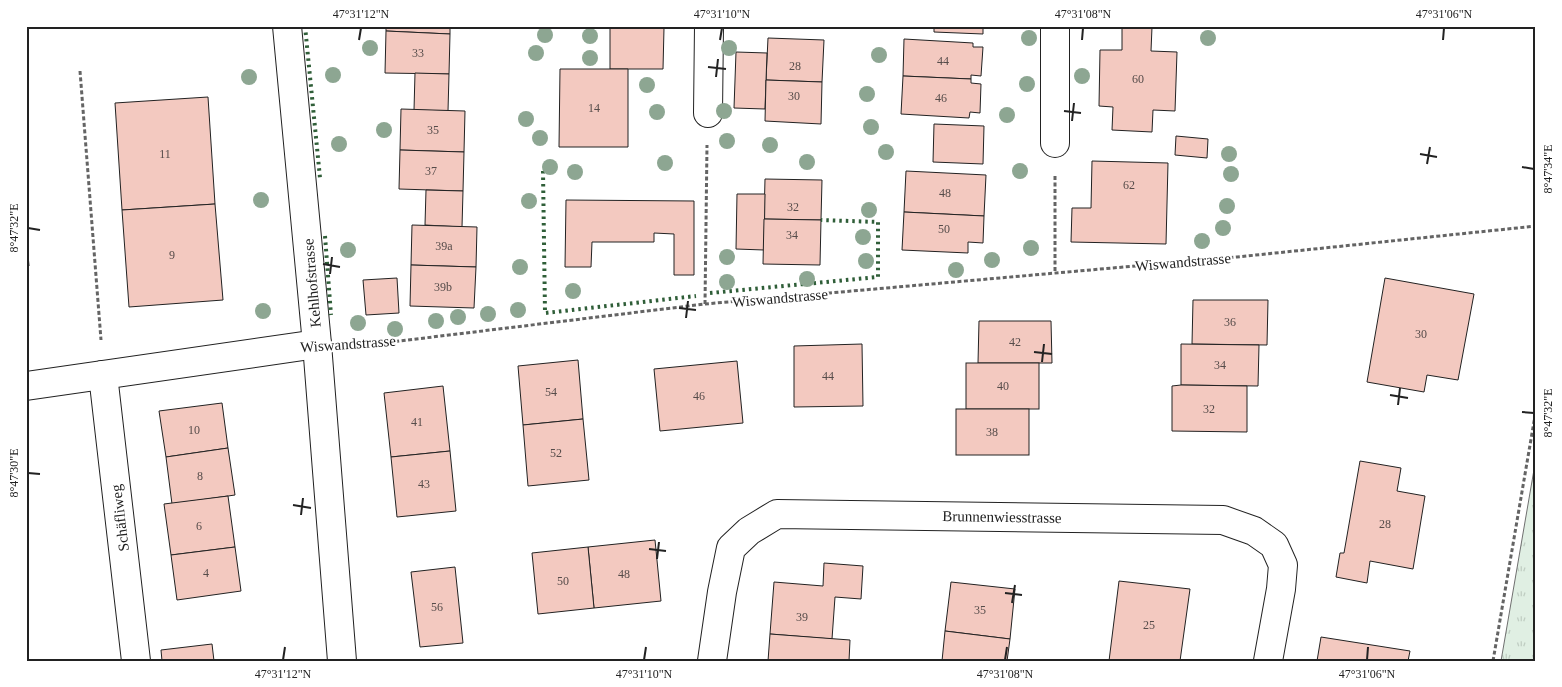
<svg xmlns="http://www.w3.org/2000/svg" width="1562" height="687" viewBox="0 0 1562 687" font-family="'Times New Roman',serif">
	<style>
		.grass { fill: url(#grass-tufts); stroke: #6f6f6f }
		.building { fill: #f3c9c0; stroke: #222 }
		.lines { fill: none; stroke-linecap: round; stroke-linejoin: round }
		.street-casing { stroke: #222; stroke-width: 30 }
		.path { stroke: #646464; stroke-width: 3; stroke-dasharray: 4 2.5; stroke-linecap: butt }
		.street { stroke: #fff; stroke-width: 28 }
		.hedge { stroke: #2f5e38; stroke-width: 4; stroke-dasharray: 2.5 4; stroke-linecap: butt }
		.tree { fill: #8da692 }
		.ticks { fill: none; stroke: #222; stroke-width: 2 }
		.labels { text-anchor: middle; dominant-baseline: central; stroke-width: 4; stroke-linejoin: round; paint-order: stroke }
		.number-label { font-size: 12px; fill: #564c4a }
		.street-label { font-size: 15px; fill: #222; stroke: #fff }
		.neatline { fill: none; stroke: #222; stroke-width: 2 }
		.ticks-label { font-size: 12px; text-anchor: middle; fill: #222 }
	</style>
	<defs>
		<pattern id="grass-tufts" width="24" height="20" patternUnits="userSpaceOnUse" patternTransform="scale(1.25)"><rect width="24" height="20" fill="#e0efe3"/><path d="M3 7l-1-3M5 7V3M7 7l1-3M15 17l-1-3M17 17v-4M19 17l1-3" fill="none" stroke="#c0cdc2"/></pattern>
	</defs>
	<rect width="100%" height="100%" fill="#fff"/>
	<polygon class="grass" points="1536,458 1536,661 1501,661"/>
	<g class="building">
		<polygon points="386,26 450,26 450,34 386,31"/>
		<polygon points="934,26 983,26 983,34 934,32"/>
		<polygon points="1122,26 1152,27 1151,51 1177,52 1175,111 1153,110 1152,132 1112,130 1113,107 1099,106 1100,50 1122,50"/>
		<polygon points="610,28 664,28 663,69 610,69"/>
		<polygon points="386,31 450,34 449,74 385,73"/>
		<polygon points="768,38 824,40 822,82 766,80"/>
		<polygon points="904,39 973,43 973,47 983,47 981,76 971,75 971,79 903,76"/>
		<polygon points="736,52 767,53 765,109 734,108"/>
		<polygon points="560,69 628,69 628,147 559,147"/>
		<polygon points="415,73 449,74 448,111 414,110"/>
		<polygon points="903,76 971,79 971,83 981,84 980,113 970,112 969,118 901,114"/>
		<polygon points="766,80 822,82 821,124 765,121"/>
		<polygon points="208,97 215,204 122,210 115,103"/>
		<polygon points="401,109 465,111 464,152 400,150"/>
		<polygon points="934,124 984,126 983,164 933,162"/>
		<polygon points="1176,136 1208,139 1207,158 1175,155"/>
		<polygon points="400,150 464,152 463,191 399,189"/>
		<polygon points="1092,161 1168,163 1166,244 1071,242 1072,208 1091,208"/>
		<polygon points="906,171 986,175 984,216 904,212"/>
		<polygon points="765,179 822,180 821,220 764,219"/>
		<polygon points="426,190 463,191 462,227 425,225"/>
		<polygon points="737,194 765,194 764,250 736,249"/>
		<polygon points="566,200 694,201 694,275 674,275 674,234 654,233 654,242 592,242 591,267 565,267"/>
		<polygon points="215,204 223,300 129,307 122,210"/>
		<polygon points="904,212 984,216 983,243 968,242 968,253 902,250"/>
		<polygon points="764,219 821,220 820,265 763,264"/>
		<polygon points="412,225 477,227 476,267 411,265"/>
		<polygon points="26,232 29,266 26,266"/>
		<polygon points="411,265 476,267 474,308 410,306"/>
		<polygon points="397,278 399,313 366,315 363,280"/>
		<polygon points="1385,278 1474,294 1458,380 1427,375 1424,392 1367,382"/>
		<polygon points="1193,300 1268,300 1267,345 1192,344"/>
		<polygon points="979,321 1051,321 1052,363 978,363"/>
		<polygon points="862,344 863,406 794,407 794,346"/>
		<polygon points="1181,344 1259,345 1258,386 1181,385"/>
		<polygon points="578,360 583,419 523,425 518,366"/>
		<polygon points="737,361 743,423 660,431 654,369"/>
		<rect x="966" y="363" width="73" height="46"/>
		<polygon points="1181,385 1247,386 1247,432 1172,431 1172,386"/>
		<polygon points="443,386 450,451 391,457 384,393"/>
		<polygon points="222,403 228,448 166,457 159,411"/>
		<rect x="956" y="409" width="73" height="46"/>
		<polygon points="583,419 589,480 528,486 523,425"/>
		<polygon points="228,448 235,495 172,504 166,457"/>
		<polygon points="450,451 456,511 397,517 391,457"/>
		<polygon points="1360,461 1401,468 1397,491 1425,496 1413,569 1370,561 1367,583 1336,577 1340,553 1344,553"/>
		<polygon points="228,496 235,547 171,555 164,504"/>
		<polygon points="655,540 661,601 594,608 588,547"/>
		<polygon points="235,547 241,591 177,600 171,555"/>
		<polygon points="588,547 594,608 538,614 532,553"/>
		<polygon points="824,563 863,566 861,599 835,597 832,639 770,634 774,582 823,586"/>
		<polygon points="455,567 463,643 420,647 411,572"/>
		<polygon points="1119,581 1190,589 1180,661 1109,661"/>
		<polygon points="951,582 1015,589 1010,639 945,631"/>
		<polygon points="945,631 1010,639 1007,661 942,661"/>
		<polygon points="770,634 850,640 849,661 768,661"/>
		<polygon points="1321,637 1410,651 1408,661 1317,661"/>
		<polygon points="212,644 214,661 162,661 161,650"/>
	</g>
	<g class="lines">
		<defs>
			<g id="street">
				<polyline points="287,26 317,344 342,661"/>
				<polyline points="708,113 709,26"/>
				<polyline points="1055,143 1055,26"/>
				<polyline points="103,375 136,661"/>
				<polyline points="26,386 317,344"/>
				<polyline points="712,661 722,592 731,548 749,531 777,514 1223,520 1254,531 1274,545 1283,565 1281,589 1268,661"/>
			</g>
		</defs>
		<use href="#street" class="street-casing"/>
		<g class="path">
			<polyline points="80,71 101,340"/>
			<polyline points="1055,176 1055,272"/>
			<polyline points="705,304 707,145"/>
			<polyline points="350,347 705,304 1237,257 1536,226"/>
			<polyline points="1493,661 1536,410"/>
		</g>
		<use href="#street" class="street"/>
		<g class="hedge">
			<polyline points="305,26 320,178"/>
			<polyline points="543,171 545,313 696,296"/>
			<polyline points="325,236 331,315"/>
			<polyline points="710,293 878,277 878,222 821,220"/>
		</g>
	</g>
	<g class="tree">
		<circle cx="545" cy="35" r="8"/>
		<circle cx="590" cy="36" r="8"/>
		<circle cx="1029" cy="38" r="8"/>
		<circle cx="1208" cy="38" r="8"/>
		<circle cx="370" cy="48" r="8"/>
		<circle cx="729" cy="48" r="8"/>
		<circle cx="536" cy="53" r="8"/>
		<circle cx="879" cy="55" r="8"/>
		<circle cx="590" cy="58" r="8"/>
		<circle cx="333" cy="75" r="8"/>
		<circle cx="1082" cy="76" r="8"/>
		<circle cx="249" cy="77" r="8"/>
		<circle cx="1027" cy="84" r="8"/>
		<circle cx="647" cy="85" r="8"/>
		<circle cx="867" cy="94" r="8"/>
		<circle cx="724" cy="111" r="8"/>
		<circle cx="657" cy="112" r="8"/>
		<circle cx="1007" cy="115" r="8"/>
		<circle cx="526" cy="119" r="8"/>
		<circle cx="871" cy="127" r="8"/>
		<circle cx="384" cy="130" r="8"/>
		<circle cx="540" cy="138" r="8"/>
		<circle cx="727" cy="141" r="8"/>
		<circle cx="339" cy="144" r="8"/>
		<circle cx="770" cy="145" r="8"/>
		<circle cx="886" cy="152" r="8"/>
		<circle cx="1229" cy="154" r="8"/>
		<circle cx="807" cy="162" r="8"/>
		<circle cx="665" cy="163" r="8"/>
		<circle cx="550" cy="167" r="8"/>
		<circle cx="1020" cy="171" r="8"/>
		<circle cx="575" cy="172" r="8"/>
		<circle cx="1231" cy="174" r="8"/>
		<circle cx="261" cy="200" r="8"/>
		<circle cx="529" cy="201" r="8"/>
		<circle cx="1227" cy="206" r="8"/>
		<circle cx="869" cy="210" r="8"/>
		<circle cx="1223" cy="228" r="8"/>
		<circle cx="863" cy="237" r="8"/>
		<circle cx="1202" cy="241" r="8"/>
		<circle cx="1031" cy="248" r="8"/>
		<circle cx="348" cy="250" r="8"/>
		<circle cx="727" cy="257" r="8"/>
		<circle cx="992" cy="260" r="8"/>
		<circle cx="866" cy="261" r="8"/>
		<circle cx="520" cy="267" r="8"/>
		<circle cx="956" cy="270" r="8"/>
		<circle cx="807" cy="279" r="8"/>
		<circle cx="727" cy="282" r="8"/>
		<circle cx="573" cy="291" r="8"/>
		<circle cx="518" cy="310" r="8"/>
		<circle cx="263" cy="311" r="8"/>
		<circle cx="488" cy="314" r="8"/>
		<circle cx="458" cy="317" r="8"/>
		<circle cx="436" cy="321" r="8"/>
		<circle cx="358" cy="323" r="8"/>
		<circle cx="395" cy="329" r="8"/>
	</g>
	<path class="ticks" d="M359 40 361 28M720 40 722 28M1082 40 1083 28M1443 40 1444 28M708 67 726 69M716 77 718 59M1064 111 1081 113M1072 121 1074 103M1420 154 1437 157M1427 164 1430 147M1522 167 1534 169M28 228 40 230M323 264 340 267M330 274 332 257M679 308 696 310M686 318 688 301M1034 352 1052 354M1042 362 1044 344M1390 395 1408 398M1398 405 1400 388M1522 412 1534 413M28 473 40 474M293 505 311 508M301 515 303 498M649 549 666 551M657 559 659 542M1005 593 1022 595M1012 603 1015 585M283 660 285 647M644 660 646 647M1005 660 1007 647M1367 660 1368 647"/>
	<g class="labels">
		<g class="number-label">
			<text x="418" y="53">33</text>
			<text x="943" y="61">44</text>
			<text x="795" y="66">28</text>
			<text x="1138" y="79">60</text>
			<text x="794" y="96">30</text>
			<text x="941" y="98">46</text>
			<text x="594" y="108">14</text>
			<text x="433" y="130">35</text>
			<text x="165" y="154">11</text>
			<text x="431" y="171">37</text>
			<text x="1129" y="185">62</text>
			<text x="945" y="193">48</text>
			<text x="793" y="207">32</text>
			<text x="944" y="229">50</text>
			<text x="792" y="235">34</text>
			<text x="444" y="246">39a</text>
			<text x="172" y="255">9</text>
			<text x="443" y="287">39b</text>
			<text x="1230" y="322">36</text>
			<text x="1421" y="334">30</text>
			<text x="1015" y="342">42</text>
			<text x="1220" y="365">34</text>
			<text x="828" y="376">44</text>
			<text x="1003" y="386">40</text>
			<text x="551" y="392">54</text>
			<text x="699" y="396">46</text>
			<text x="1209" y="409">32</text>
			<text x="417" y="422">41</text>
			<text x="194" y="430">10</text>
			<text x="992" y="432">38</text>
			<text x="556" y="453">52</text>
			<text x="200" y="476">8</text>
			<text x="424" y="484">43</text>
			<text x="1385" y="524">28</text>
			<text x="199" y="526">6</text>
			<text x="206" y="573">4</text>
			<text x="624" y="574">48</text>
			<text x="563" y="581">50</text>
			<text x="437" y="607">56</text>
			<text x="980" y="610">35</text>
			<text x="802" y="617">39</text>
			<text x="1149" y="625">25</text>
		</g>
		<g class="street-label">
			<text transform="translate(1183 262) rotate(-5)">Wiswandstrasse</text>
			<text transform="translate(312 283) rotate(-95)">Kehlhofstrasse</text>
			<text transform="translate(780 298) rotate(-5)">Wiswandstrasse</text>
			<text transform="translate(348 344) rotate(-4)">Wiswandstrasse</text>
			<text transform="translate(1002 517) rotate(1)">Brunnenwiesstrasse</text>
			<text transform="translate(120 518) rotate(-97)">Schäfliweg</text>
		</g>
	</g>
	<rect width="1562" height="687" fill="none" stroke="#ffffff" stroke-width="55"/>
	<rect x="28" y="28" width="1506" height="632" class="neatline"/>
	<g class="ticks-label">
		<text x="361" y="18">47°31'12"N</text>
		<text x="722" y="18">47°31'10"N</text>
		<text x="1083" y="18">47°31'08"N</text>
		<text x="1444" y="18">47°31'06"N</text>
		<text transform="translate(1548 169) rotate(-90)" y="4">8°47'34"E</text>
		<text transform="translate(14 228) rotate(-90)" y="4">8°47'32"E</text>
		<text transform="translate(1548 413) rotate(-90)" y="4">8°47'32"E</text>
		<text transform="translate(14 473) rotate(-90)" y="4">8°47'30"E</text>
		<text x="283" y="678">47°31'12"N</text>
		<text x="644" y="678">47°31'10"N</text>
		<text x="1005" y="678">47°31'08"N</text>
		<text x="1367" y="678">47°31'06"N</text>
	</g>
</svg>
